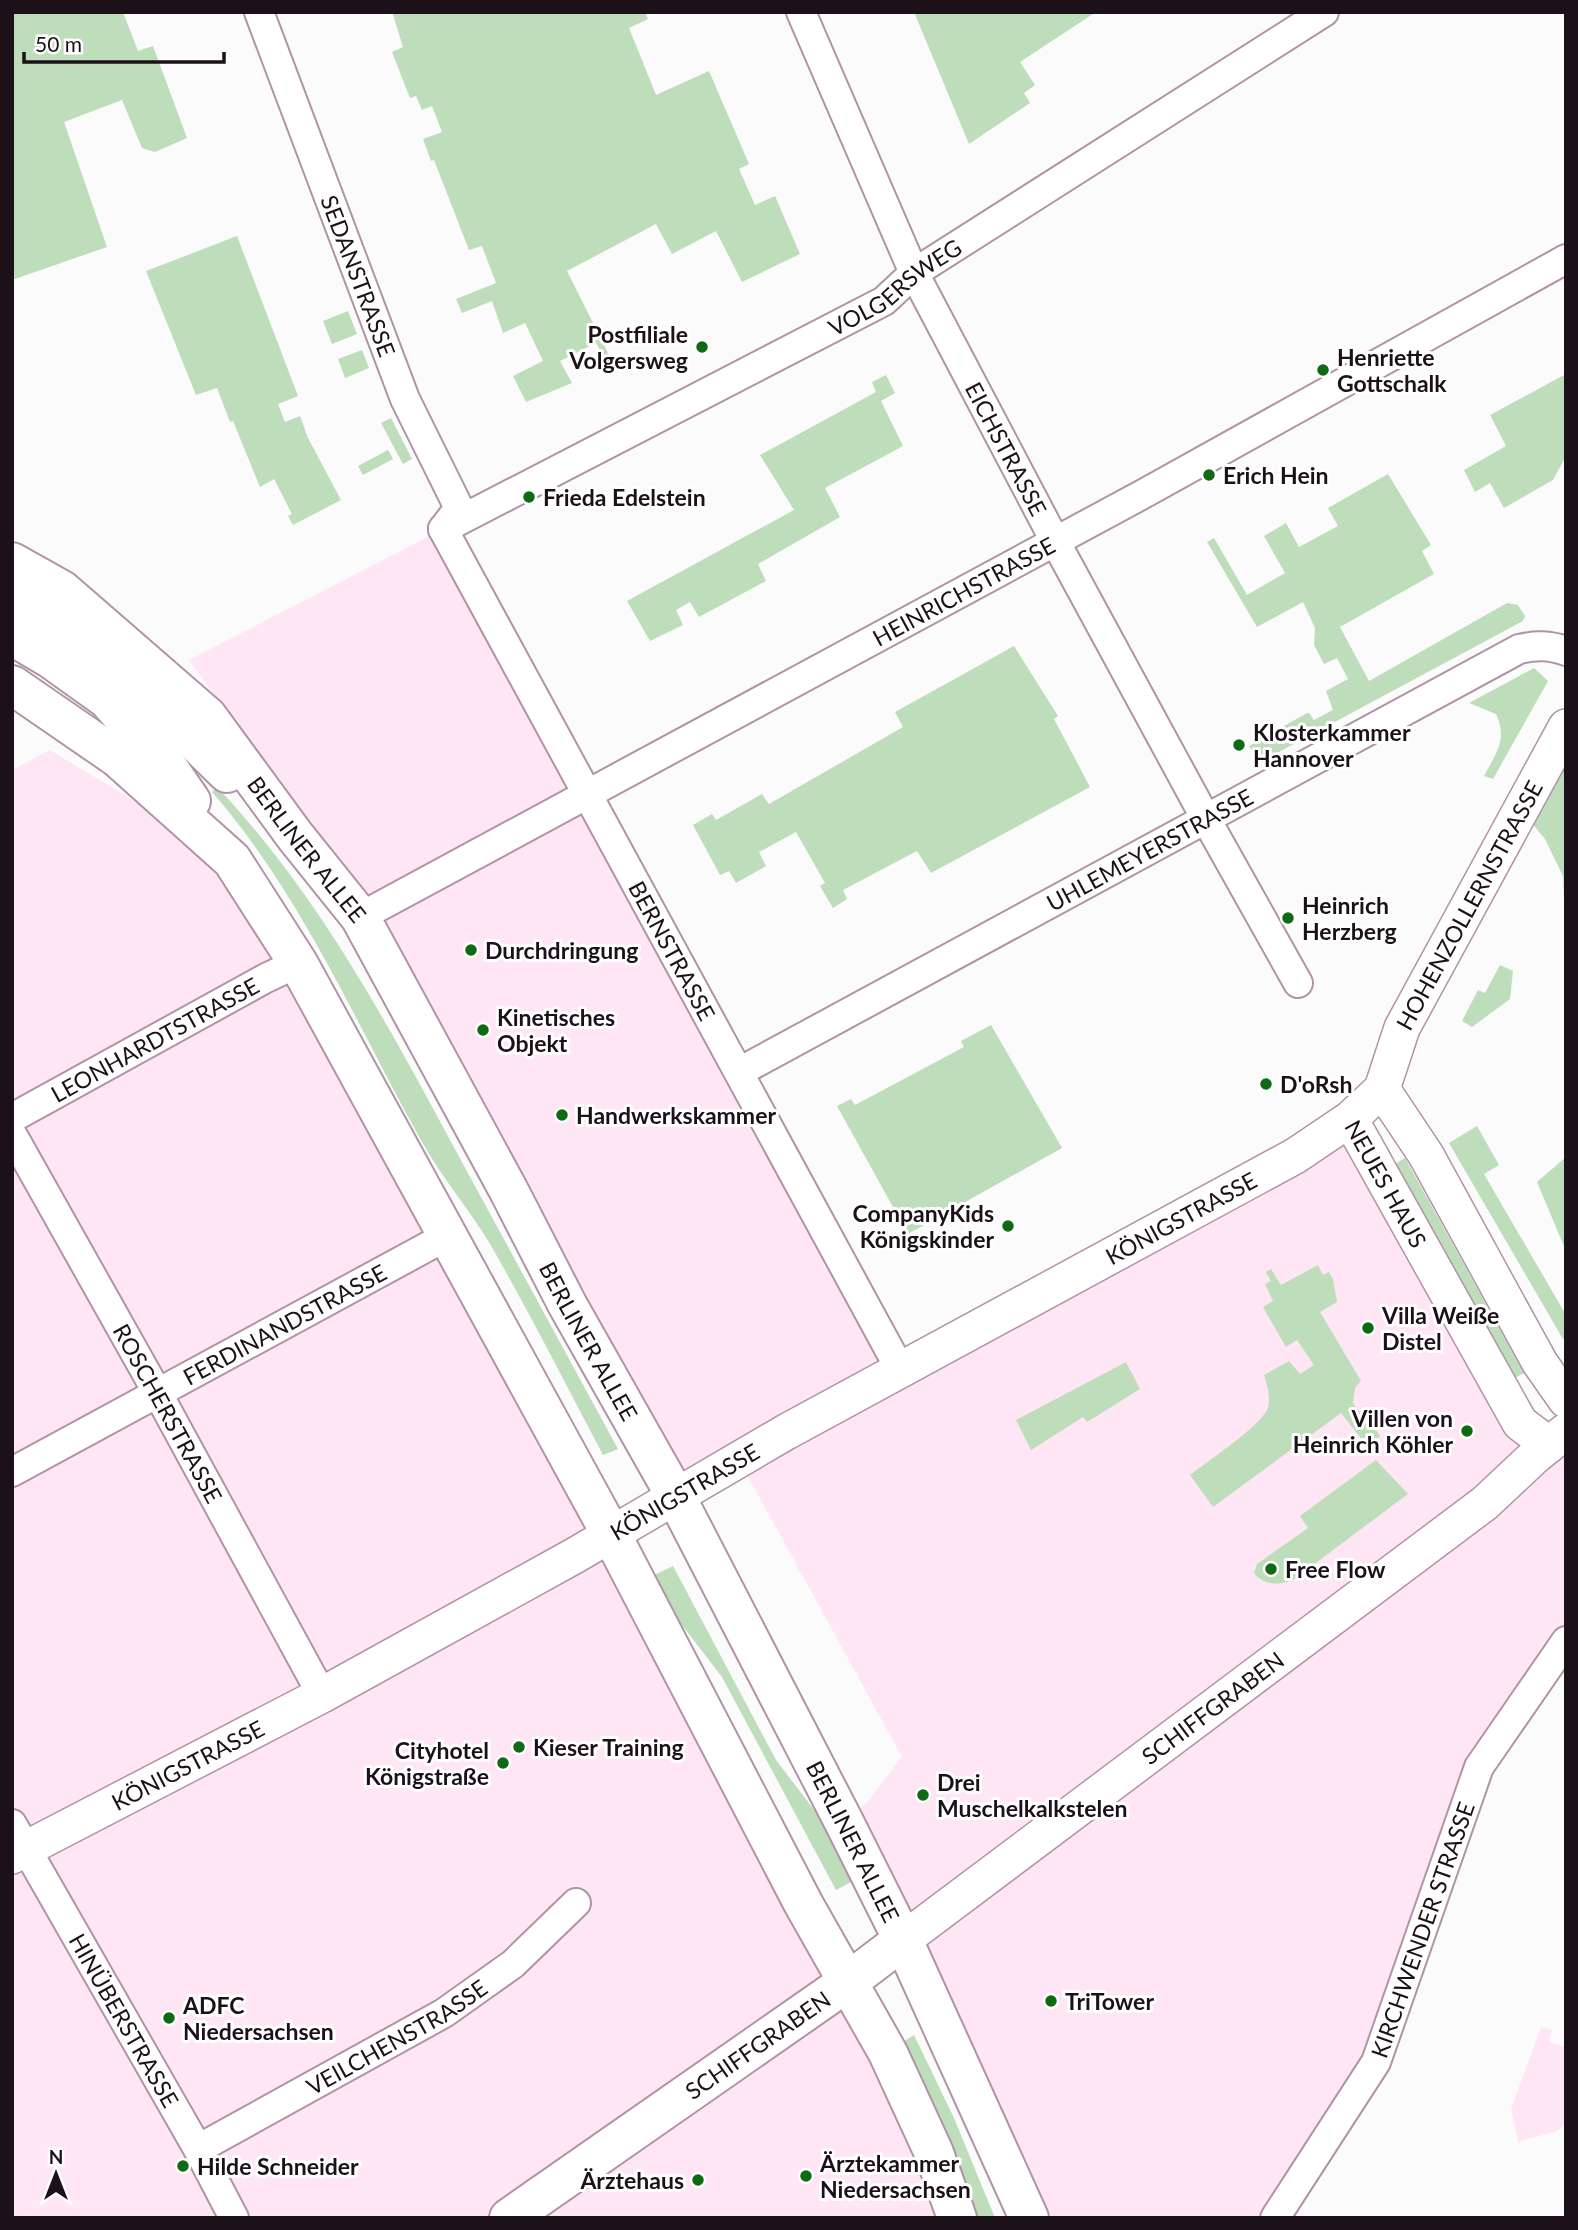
<svg xmlns="http://www.w3.org/2000/svg" width="1578" height="2230" viewBox="0 0 1578 2230" font-family="Lato,sans-serif">
	<style>
		.built { fill: #ffe6f5 }
		.green { fill: #beddbb }
		.lines { fill: none; stroke-linecap: round; stroke-linejoin: round }
		.minor-casing { stroke: #b293a6; stroke-width: 32 }
		.tertiary-casing { stroke: #b293a6; stroke-width: 38 }
		.secondary-casing { stroke: #b293a6; stroke-width: 42 }
		.minor { stroke: #fff; stroke-width: 28 }
		.tertiary { stroke: #fff; stroke-width: 35 }
		.secondary { stroke: #fff; stroke-width: 38 }
		.poi-dot { fill: #0e6a13; stroke: #fff; stroke-width: 2.5 }
		.labels { text-anchor: middle; dominant-baseline: central; stroke-width: 6; stroke-linejoin: round; paint-order: stroke }
		.street-label { font-size: 23px; fill: #1c1118; stroke: #fff }
		.poi-label { font-size: 23px; font-weight: bold; fill: #1c1118; stroke: #fff; text-anchor: start }
	</style>
	<rect width="100%" height="100%" fill="#fbfbfb"/>
	<g class="built">
		<polygon points="443,529 901,1370 1350,1119 1548,1444 1566,1455 1566,1641 1479,1767 1376,2062 1275,2218 1029,2218 844,1822 868,1801 902,1757 739,1460 675,1495 276,780 189,660"/>
		<polygon points="50,750 232,860 957,2218 12,2218 12,770"/>
		<polygon points="1541,2027 1552,2030 1549,2041 1566,2048 1566,2122 1557,2131 1518,2142 1511,2109"/>
	</g>
	<g class="green">
		<polygon points="12,12 123,12 138,51 153,46 187,138 155,152 142,148 122,100 64,122 107,247 12,280"/>
		<polygon points="392,12 645,12 648,19 629,28 656,95 709,71 749,164 739,169 755,205 775,196 800,254 742,282 716,231 672,254 656,224 567,271 616,369 611,371 596,343 560,361 572,383 526,402 513,376 543,361 525,323 503,333 492,301 462,313 456,299 496,283 482,246 469,250 434,160 431,161 423,139 442,132 432,106 422,110 416,96 410,98 392,52 403,47"/>
		<polygon points="914,12 1096,12 1020,62 1035,85 1024,93 1030,103 969,144"/>
		<polygon points="237,236 298,396 278,404 285,422 300,416 308,438 341,500 293,525 288,516 292,514 274,479 260,487 233,421 230,422 217,388 196,395 146,271"/>
		<polygon points="348,311 357,334 332,344 323,321"/>
		<polygon points="362,350 369,368 345,378 338,359"/>
		<polygon points="1566,374 1566,456 1553,480 1504,508 1490,483 1475,492 1464,470 1506,446 1490,415"/>
		<polygon points="886,375 895,393 881,401 903,446 825,488 840,517 758,564 766,581 699,617 690,602 676,610 683,625 650,641 627,601 794,510 760,455 876,392 872,382"/>
		<polygon points="391,418 412,459 403,464 381,423"/>
		<polygon points="388,450 393,459 363,475 358,466"/>
		<polygon points="1388,474 1431,545 1422,551 1434,574 1340,627 1369,681 1507,603 1518,605 1525,616 1523,621 1264,760 1258,760 1249,746 1307,713 1309,713 1314,720 1333,710 1326,691 1348,679 1337,658 1324,664 1314,645 1315,628 1303,602 1257,627 1207,542 1214,538 1247,595 1285,573 1264,536 1286,523 1299,547 1338,526 1328,508"/>
		<polygon points="1014,646 1058,716 1054,719 1090,787 931,873 917,851 843,890 847,899 833,908 820,886 825,883 796,832 759,852 766,866 736,883 729,871 720,875 693,825 712,814 716,820 762,794 769,804 903,727 895,712"/>
		<path d="M1534 668 1548 681 1493 779 1484 776C1496 753 1508 739 1496 714L1469 703Z"/>
		<polygon points="1566,727 1566,945 1563,876 1545,839 1520,809"/>
		<path d="M217 787C315 891 383 1015 450 1140 506 1243 562 1346 618 1449L603 1455C566 1385 530 1313 490 1244 469 1209 442 1178 422 1142 356 1024 302 895 212 792Z"/>
		<polygon points="1500,965 1513,971 1510,999 1472,1027 1462,1021 1478,990 1485,993"/>
		<polygon points="991,1025 1062,1148 908,1234 837,1106 851,1099 855,1105 964,1047 961,1041"/>
		<polygon points="1477,1126 1499,1165 1484,1174 1566,1315 1566,1338 1563,1339 1449,1143"/>
		<polygon points="1566,1157 1566,1251 1537,1182"/>
		<polygon points="1405,1158 1524,1373 1513,1379 1395,1164"/>
		<path d="M1318 1265 1323 1275 1329 1272 1333 1279 1337 1302 1320 1312 1361 1381 1355 1388 1353 1403 1359 1411 1364 1412 1380 1436 1367 1446 1341 1413 1213 1507 1190 1475C1207 1462 1264 1424 1268 1407 1271 1396 1267 1385 1264 1375L1289 1361 1300 1374 1314 1365 1297 1340 1286 1347 1263 1307 1273 1301 1265 1284 1271 1281 1266 1272 1271 1269 1281 1285Z"/>
		<polygon points="1126,1362 1140,1389 1087,1422 1083,1417 1031,1450 1016,1420"/>
		<path d="M1376 1460 1408 1494 1293 1580C1280 1585 1264 1586 1254 1573L1257 1564 1308 1528 1300 1516Z"/>
		<polygon points="673,1566 776,1760 818,1815 855,1880 836,1890 722,1677 678,1620 654,1575"/>
		<polygon points="914,2035 954,2118 995,2218 973,2218 898,2045"/>
	</g>
	<g class="lines">
		<defs>
			<g id="minor">
				<path id="s1" d="M259 12 405 399 459 508 443 529"/>
				<path id="s2" d="M801 12 914 273 1055 541 1206 819 1298 983"/>
				<path id="s3" d="M443 529 884 301 914 273 1324 12"/>
				<path id="s4" d="M443 529 901 1371"/>
				<path id="s5" d="M360 917 1145 493 1566 259"/>
				<path id="s6" d="M739 1072 1519 649C1536 645 1549 645 1566 651"/>
				<path id="s7" d="M12 1118 266 978 298 963"/>
				<path id="s8" d="M12 1134 157 1392 322 1695"/>
				<path id="s9" d="M12 1472 447 1236"/>
				<path id="s10" d="M12 1824 198 2149 234 2218"/>
				<path id="s11" d="M198 2149 444 2013 513 1964 576 1903"/>
				<path id="s12" d="M1275 2218 1376 2062 1479 1767 1566 1641"/>
			</g>
			<g id="tertiary">
				<polyline points="1382,1089 1426,1155 1540,1363 1566,1400"/>
				<path id="s13" d="M1350 1119 1520 1423 1549 1445"/>
				<path id="s14" d="M12 1856 322 1695 574 1556 786 1432 1295 1156 1350 1119 1382 1089 1402 1028 1566 727"/>
				<path id="s15" d="M903 1940 1485 1503 1534 1457 1566 1431"/>
			</g>
			<g id="secondary">
				<path id="s16" d="M12 562 62 590 207 716 295 836 360 917 509 1191 567 1304 675 1495 844 1822 903 1940 1029 2218"/>
				<polyline points="12,599 69,633 126,674 227,773"/>
				<polyline points="12,636 51,659 107,699 169,769 191,801"/>
				<polyline points="12,685 118,758 232,860 298,963 611,1534 803,1903 888,2053 934,2153 957,2218"/>
				<path id="s17" d="M509 2218 849 1981 903 1940"/>
			</g>
		</defs>
		<use href="#minor" class="minor-casing"/>
		<use href="#tertiary" class="tertiary-casing"/>
		<use href="#secondary" class="secondary-casing"/>
		<use href="#minor" class="minor"/>
		<use href="#tertiary" class="tertiary"/>
		<use href="#secondary" class="secondary"/>
	</g>
	<g class="poi-dot">
		<circle cx="702" cy="347" r="7"/>
		<circle cx="1323" cy="370" r="7"/>
		<circle cx="1209" cy="475" r="7"/>
		<circle cx="529" cy="497" r="7"/>
		<circle cx="1239" cy="745" r="7"/>
		<circle cx="1288" cy="918" r="7"/>
		<circle cx="471" cy="950" r="7"/>
		<circle cx="483" cy="1030" r="7"/>
		<circle cx="1266" cy="1084" r="7"/>
		<circle cx="562" cy="1115" r="7"/>
		<circle cx="1008" cy="1226" r="7"/>
		<circle cx="1368" cy="1328" r="7"/>
		<circle cx="1467" cy="1431" r="7"/>
		<circle cx="1271" cy="1569" r="7"/>
		<circle cx="519" cy="1747" r="7"/>
		<circle cx="503" cy="1763" r="7"/>
		<circle cx="923" cy="1795" r="7"/>
		<circle cx="1051" cy="2001" r="7"/>
		<circle cx="169" cy="2018" r="7"/>
		<circle cx="183" cy="2166" r="7"/>
		<circle cx="806" cy="2176" r="7"/>
		<circle cx="698" cy="2180" r="7"/>
	</g>
	<g class="labels">
		<g class="street-label">
			<text stroke="none"><textPath href="#s1" startOffset="282">SEDANSTRASSE</textPath></text>
			<text stroke="none"><textPath href="#s3" startOffset="513">VOLGERSWEG</textPath></text>
			<text stroke="none"><textPath href="#s2" startOffset="483">EICHSTRASSE</textPath></text>
			<text stroke="none"><textPath href="#s5" startOffset="686">HEINRICHSTRASSE</textPath></text>
			<text stroke="none"><textPath href="#s16" startOffset="416">BERLINER ALLEE</textPath></text>
			<text stroke="none"><textPath href="#s6" startOffset="467">UHLEMEYERSTRASSE</textPath></text>
			<text stroke="none"><textPath href="#s14" startOffset="1776">HOHENZOLLERNSTRASSE</textPath></text>
			<text stroke="none"><textPath href="#s4" startOffset="480">BERNSTRASSE</textPath></text>
			<text stroke="none"><textPath href="#s7" startOffset="163">LEONHARDTSTRASSE</textPath></text>
			<text stroke="none"><textPath href="#s13" startOffset="74">NEUES HAUS</textPath></text>
			<text stroke="none"><textPath href="#s14" startOffset="1332">KÖNIGSTRASSE</textPath></text>
			<text stroke="none"><textPath href="#s9" startOffset="310">FERDINANDSTRASSE</textPath></text>
			<text stroke="none"><textPath href="#s16" startOffset="984">BERLINER ALLEE</textPath></text>
			<text stroke="none"><textPath href="#s8" startOffset="320">ROSCHERSTRASSE</textPath></text>
			<text stroke="none"><textPath href="#s14" startOffset="765">KÖNIGSTRASSE</textPath></text>
			<text stroke="none"><textPath href="#s15" startOffset="387">SCHIFFGRABEN</textPath></text>
			<text stroke="none"><textPath href="#s14" startOffset="198">KÖNIGSTRASSE</textPath></text>
			<text stroke="none"><textPath href="#s16" startOffset="1550">BERLINER ALLEE</textPath></text>
			<text stroke="none"><textPath href="#s12" startOffset="326">KIRCHWENDER STRASSE</textPath></text>
			<text stroke="none"><textPath href="#s10" startOffset="226">HINÜBERSTRASSE</textPath></text>
			<text stroke="none"><textPath href="#s11" startOffset="228">VEILCHENSTRASSE</textPath></text>
			<text stroke="none"><textPath href="#s17" startOffset="303">SCHIFFGRABEN</textPath></text>
		</g>
		<g class="poi-label">
			<text x="688" y="334" text-anchor="end">Postfiliale<tspan x="688" dy="26">Volgersweg</tspan></text>
			<text x="1337" y="357">Henriette<tspan x="1337" dy="26">Gottschalk</tspan></text>
			<text x="1223" y="475">Erich Hein</text>
			<text x="543" y="497">Frieda Edelstein</text>
			<text x="1253" y="732">Klosterkammer<tspan x="1253" dy="26">Hannover</tspan></text>
			<text x="1302" y="905">Heinrich<tspan x="1302" dy="26">Herzberg</tspan></text>
			<text x="485" y="950">Durchdringung</text>
			<text x="497" y="1017">Kinetisches<tspan x="497" dy="26">Objekt</tspan></text>
			<text x="1280" y="1084">D'oRsh</text>
			<text x="576" y="1115">Handwerkskammer</text>
			<text x="994" y="1213" text-anchor="end">CompanyKids<tspan x="994" dy="26">Königskinder</tspan></text>
			<text x="1382" y="1315">Villa Weiße<tspan x="1382" dy="26">Distel</tspan></text>
			<text x="1453" y="1418" text-anchor="end">Villen von<tspan x="1453" dy="26">Heinrich Köhler</tspan></text>
			<text x="1285" y="1569">Free Flow</text>
			<text x="533" y="1747">Kieser Training</text>
			<text x="489" y="1750" text-anchor="end">Cityhotel<tspan x="489" dy="26">Königstraße</tspan></text>
			<text x="937" y="1782">Drei<tspan x="937" dy="26">Muschelkalkstelen</tspan></text>
			<text x="1065" y="2001">TriTower</text>
			<text x="183" y="2005">ADFC<tspan x="183" dy="26">Niedersachsen</tspan></text>
			<text x="820" y="2163">Ärztekammer<tspan x="820" dy="26">Niedersachsen</tspan></text>
			<text x="197" y="2166">Hilde Schneider</text>
			<text x="684" y="2180" text-anchor="end">Ärztehaus</text>
		</g>
	</g>
	<rect width="1578" height="2230" fill="none" stroke="#1c1118" stroke-width="28"/>
	<g transform="translate(56 2174)" stroke="#ffffff" stroke-width="5" paint-order="stroke">
	<path d="M0-5L12 26L0 18L-12 26Z" fill="#1c1118"/>
	<text y="-10" font-size="19" font-weight="bold" text-anchor="middle" fill="#1c1118">N</text>
	</g>
	<path d="M24 52v10h200v-10" fill="none" stroke="#1c1118" stroke-width="3.5"/>
	<text x="35" y="52" font-size="21" fill="#1c1118" stroke="#ffffff" stroke-width="5" paint-order="stroke">50 m</text>
</svg>
